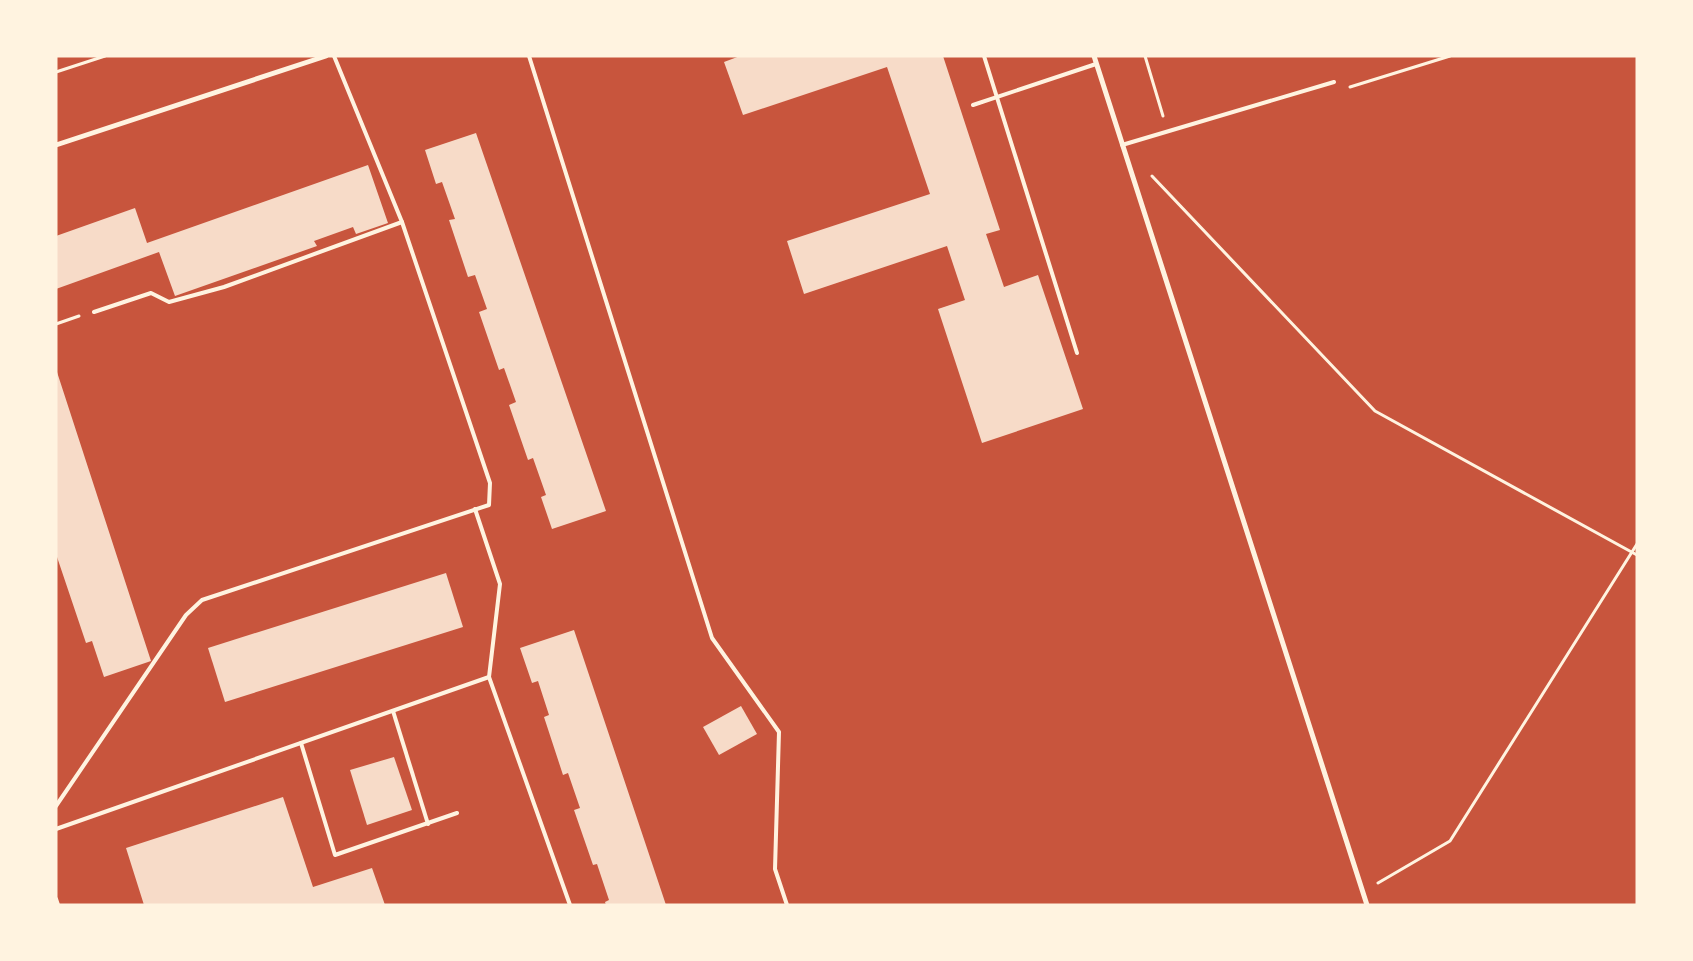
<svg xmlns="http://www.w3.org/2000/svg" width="1693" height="961" viewBox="0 0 1693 961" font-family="Helvetica,sans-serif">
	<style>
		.building { fill: #f7dbc8 }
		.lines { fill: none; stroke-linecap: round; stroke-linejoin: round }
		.path { stroke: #fff3e0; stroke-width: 3 }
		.service { stroke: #fff3e0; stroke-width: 4 }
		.minor { stroke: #fff3e0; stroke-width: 5 }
	</style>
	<rect width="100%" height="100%" fill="#c8553d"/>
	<g class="building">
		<polygon points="740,56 943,56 1000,230 986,234 1004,287 1038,275 1083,409 982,443 938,309 965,300 947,246 804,294 787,241 930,194 887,67 743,115 724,62"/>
		<polygon points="476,133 606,511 552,529 541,497 546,495 533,458 528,460 509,405 516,402 504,368 499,370 479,312 487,309 475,275 468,277 449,220 455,219 442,182 436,184 425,150"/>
		<polygon points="368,165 388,223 356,234 353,227 314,241 317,246 175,296 159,252 56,289 56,236 135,208 147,243"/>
		<polygon points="57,372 151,661 104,677 92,641 86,643 56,554"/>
		<polygon points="446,573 463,627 225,702 208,648"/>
		<polygon points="574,630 666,905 606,905 605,902 609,900 597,864 593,865 574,810 580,808 568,773 563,775 544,717 549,715 538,681 532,683 520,648"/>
		<polygon points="741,706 757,734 719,755 703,727"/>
		<polygon points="394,757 412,810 367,825 350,770"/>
		<polygon points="283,797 313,887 372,868 385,905 144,905 126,848"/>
	</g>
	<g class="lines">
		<g class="path">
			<polyline points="1145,56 1163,116"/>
			<polyline points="56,72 105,56"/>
			<polyline points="1350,87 1450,56"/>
			<polyline points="1152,176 1375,411 1637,555"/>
			<polyline points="56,324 79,316"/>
			<polyline points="1378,883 1450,841 1637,544"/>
		</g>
		<g class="service">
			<polyline points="529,56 712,638 779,732 775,869 787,905"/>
			<polyline points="984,56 1077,353"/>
			<polyline points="973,105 1096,64"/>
			<polyline points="1122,145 1334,82"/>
			<polyline points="94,312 151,293 169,302 224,287 402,222"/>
			<polyline points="489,677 570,905"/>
			<polyline points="393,711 428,824"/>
			<polyline points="301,743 335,855 457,813"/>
			<polyline points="56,806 186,615 202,600 489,505 490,483 402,222 334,56"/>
			<polyline points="56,829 489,677 500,584 475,509"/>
			<polyline points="56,899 58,905"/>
		</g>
		<g class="minor">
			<polyline points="1094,56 1367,905"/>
			<polyline points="56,145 326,56"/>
		</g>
	</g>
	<rect width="1693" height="961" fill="none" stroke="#fff3e0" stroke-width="115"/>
</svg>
